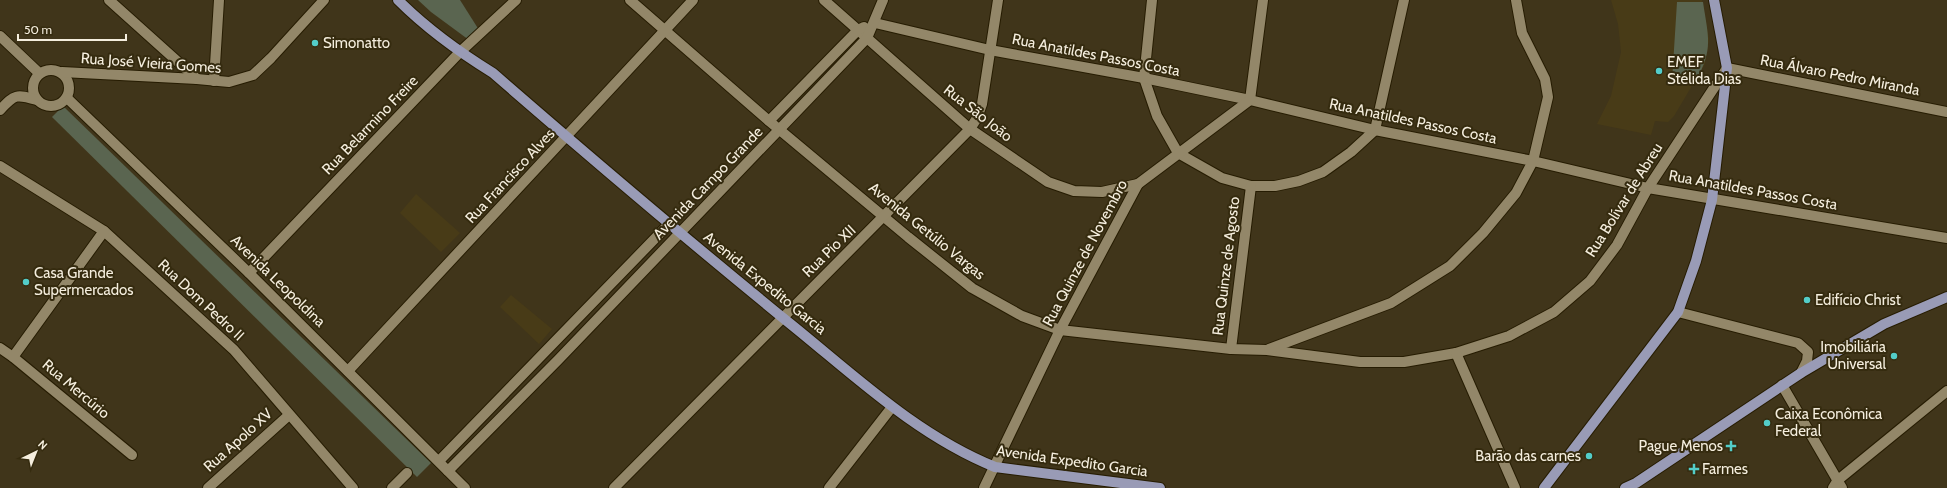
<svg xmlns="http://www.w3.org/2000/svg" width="1947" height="488" viewBox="0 0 1947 488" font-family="Cabin,sans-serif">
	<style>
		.built { fill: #483b17 }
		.green { fill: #5a6550 }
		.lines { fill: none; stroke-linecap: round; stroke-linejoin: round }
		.minor-casing { stroke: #261c02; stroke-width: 12 }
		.major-casing { stroke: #261c02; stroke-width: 12 }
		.minor { stroke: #938769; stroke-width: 10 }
		.major { stroke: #999bb6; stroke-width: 10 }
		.poi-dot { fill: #53cdc9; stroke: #352b0f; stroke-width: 1.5 }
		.labels { text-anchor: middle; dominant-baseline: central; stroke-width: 4; stroke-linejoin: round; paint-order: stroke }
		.poi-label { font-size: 15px; fill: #f5eede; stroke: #352b0f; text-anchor: start }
		.street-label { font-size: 15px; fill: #f5eede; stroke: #352b0f }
	</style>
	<rect width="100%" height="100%" fill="#40351a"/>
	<g class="built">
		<polygon points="1611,0 1702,0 1709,39 1705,64 1674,116 1668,122 1655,121 1651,135 1597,124 1611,96 1621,52 1618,24"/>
		<polygon points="416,194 460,233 441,252 400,213"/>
		<polygon points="511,295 552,329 539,344 500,307"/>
	</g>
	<g class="green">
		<polygon points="418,0 460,0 479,30 469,40 431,12"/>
		<path d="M1677 2H1703C1708 36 1714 49 1696 80L1672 81Z"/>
		<polygon points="63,106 431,463 417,477 52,117"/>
	</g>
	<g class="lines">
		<defs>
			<g id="minor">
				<polyline points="109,0 197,79"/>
				<polyline points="630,0 769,121 908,237 972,288 1022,316 1060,330 1231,349 1267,350 1360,362 1404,362 1456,353 1509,336 1554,312 1590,281 1617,245 1648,188 1727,68 1947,112"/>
				<polyline points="824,0 970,129 1048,182 1074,191 1102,192 1138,184"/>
				<polyline points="1152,0 1144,78 1157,116 1178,153 1222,178 1251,186 1275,186 1299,181 1323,172 1351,152 1375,130 1404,0"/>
				<polyline points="875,23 990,50 1144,78 1250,100 1375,130 1533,161 1648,188 1947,238"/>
				<polyline points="0,36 39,73"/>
				<circle cx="51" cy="88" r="18"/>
				<polyline points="62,72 197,79 229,82 253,75 271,58 324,0"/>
				<polyline points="214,81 219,0"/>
				<polyline points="67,98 249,273 465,488"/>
				<path d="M0 110C15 94 16 94 37 100"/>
				<polyline points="769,121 858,30 864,27"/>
				<polyline points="0,166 104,231 234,350 353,488"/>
				<polyline points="249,273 460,52 516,0"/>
				<polyline points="1678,312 1798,343 1808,352 1807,361 1801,373"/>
				<polyline points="0,348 13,357 132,455"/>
				<polyline points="1231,349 1251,186"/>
				<polyline points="1269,349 1391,303 1450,266 1483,233 1516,193 1533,161 1548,97 1545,79 1522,33 1516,0"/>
				<polyline points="1456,353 1515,488"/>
				<polyline points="13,357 104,231"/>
				<polyline points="348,371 693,0"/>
				<polyline points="1782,385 1842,488"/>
				<polyline points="439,461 669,224"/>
				<polyline points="448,471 558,360 867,38 883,0"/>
				<polyline points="208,488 289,415"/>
				<polyline points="392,488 407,473"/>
				<polyline points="614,488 970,129 977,118 982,104 998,0"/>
				<polyline points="829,488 892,407"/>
				<polyline points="984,488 1060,330 1138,184 1250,100 1263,0"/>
				<polyline points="1833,488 1838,480 1947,391"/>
			</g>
			<g id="major">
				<path d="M398 0C426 28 459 52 493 73 592 159 691 243 793 326 856 377 918 436 995 467L1160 488"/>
				<polyline points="1544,488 1678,312 1696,261 1712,200 1727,68 1714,0"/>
				<polyline points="1625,488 1636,483 1801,373 1884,324 1947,297"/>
			</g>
		</defs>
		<use href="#minor" class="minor-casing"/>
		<use href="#major" class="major-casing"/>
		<use href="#minor" class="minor"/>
		<use href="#major" class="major"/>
	</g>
	<g class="poi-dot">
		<circle cx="315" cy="43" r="4"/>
		<circle cx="1659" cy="71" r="4"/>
		<circle cx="26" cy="282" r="4"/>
		<circle cx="1807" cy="300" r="4"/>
		<circle cx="1894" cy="356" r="4"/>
		<circle cx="1767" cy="423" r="4"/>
		<path d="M1729 440h4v4h4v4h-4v4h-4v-4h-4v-4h4z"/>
		<circle cx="1589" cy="456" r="4"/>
		<path d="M1692 463h4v4h4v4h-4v4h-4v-4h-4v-4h4z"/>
	</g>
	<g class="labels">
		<g class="poi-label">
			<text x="323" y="43">Simonatto</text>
			<text x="1667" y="62">EMEF<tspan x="1667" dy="17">Stélida Dias</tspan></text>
			<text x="34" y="273">Casa Grande<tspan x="34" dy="17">Supermercados</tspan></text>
			<text x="1815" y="300">Edifício Christ</text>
			<text x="1886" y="347" text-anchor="end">Imobiliária<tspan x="1886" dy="17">Universal</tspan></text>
			<text x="1775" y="414">Caixa Econômica<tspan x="1775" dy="17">Federal</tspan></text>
			<text x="1723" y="446" text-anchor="end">Pague Menos</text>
			<text x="1581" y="456" text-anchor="end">Barão das carnes</text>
			<text x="1702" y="469">Farmes</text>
		</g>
		<g class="street-label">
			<text transform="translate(1096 55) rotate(11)">Rua Anatildes Passos Costa</text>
			<text transform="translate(151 63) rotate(4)">Rua José Vieira Gomes</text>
			<text transform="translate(1840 75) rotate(11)">Rua Álvaro Pedro Miranda</text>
			<text transform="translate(978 113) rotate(38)">Rua São João</text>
			<text transform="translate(1413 121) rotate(12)">Rua Anatildes Passos Costa</text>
			<text transform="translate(370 125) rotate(-46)">Rua Belarmino Freire</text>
			<text transform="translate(510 176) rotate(-47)">Rua Francisco Alves</text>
			<text transform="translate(708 183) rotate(-46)">Avenida Campo Grande</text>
			<text transform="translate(1753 190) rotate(10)">Rua Anatildes Passos Costa</text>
			<text transform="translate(1624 200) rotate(-58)">Rua Bolívar de Abreu</text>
			<text transform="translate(927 231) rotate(39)">Avenida Getúlio Vargas</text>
			<text transform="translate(829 251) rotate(-44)">Rua Pio XII</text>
			<text transform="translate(1085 253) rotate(-62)">Rua Quinze de Novembro</text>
			<text transform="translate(1226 266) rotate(-83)">Rua Quinze de Agosto</text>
			<text transform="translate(278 281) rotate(44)">Avenida Leopoldina</text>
			<text transform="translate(765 283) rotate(39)">Avenida Expedito Garcia</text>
			<text transform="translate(201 300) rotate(43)">Rua Dom Pedro II</text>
			<text transform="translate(76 389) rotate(40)">Rua Mercúrio</text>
			<text transform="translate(238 440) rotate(-42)">Rua Apolo XV</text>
			<text transform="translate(1072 461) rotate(8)">Avenida Expedito Garcia</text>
		</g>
	</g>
	<g transform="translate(36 452) rotate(43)" stroke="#352b0f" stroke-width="3" paint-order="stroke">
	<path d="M0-3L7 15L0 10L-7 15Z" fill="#f5eede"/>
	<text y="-6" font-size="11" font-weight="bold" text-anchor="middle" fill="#f5eede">N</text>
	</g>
	<path d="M18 34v6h108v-6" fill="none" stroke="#f5eede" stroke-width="2"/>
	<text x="24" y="34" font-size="12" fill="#f5eede" stroke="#352b0f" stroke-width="3" paint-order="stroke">50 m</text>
</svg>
